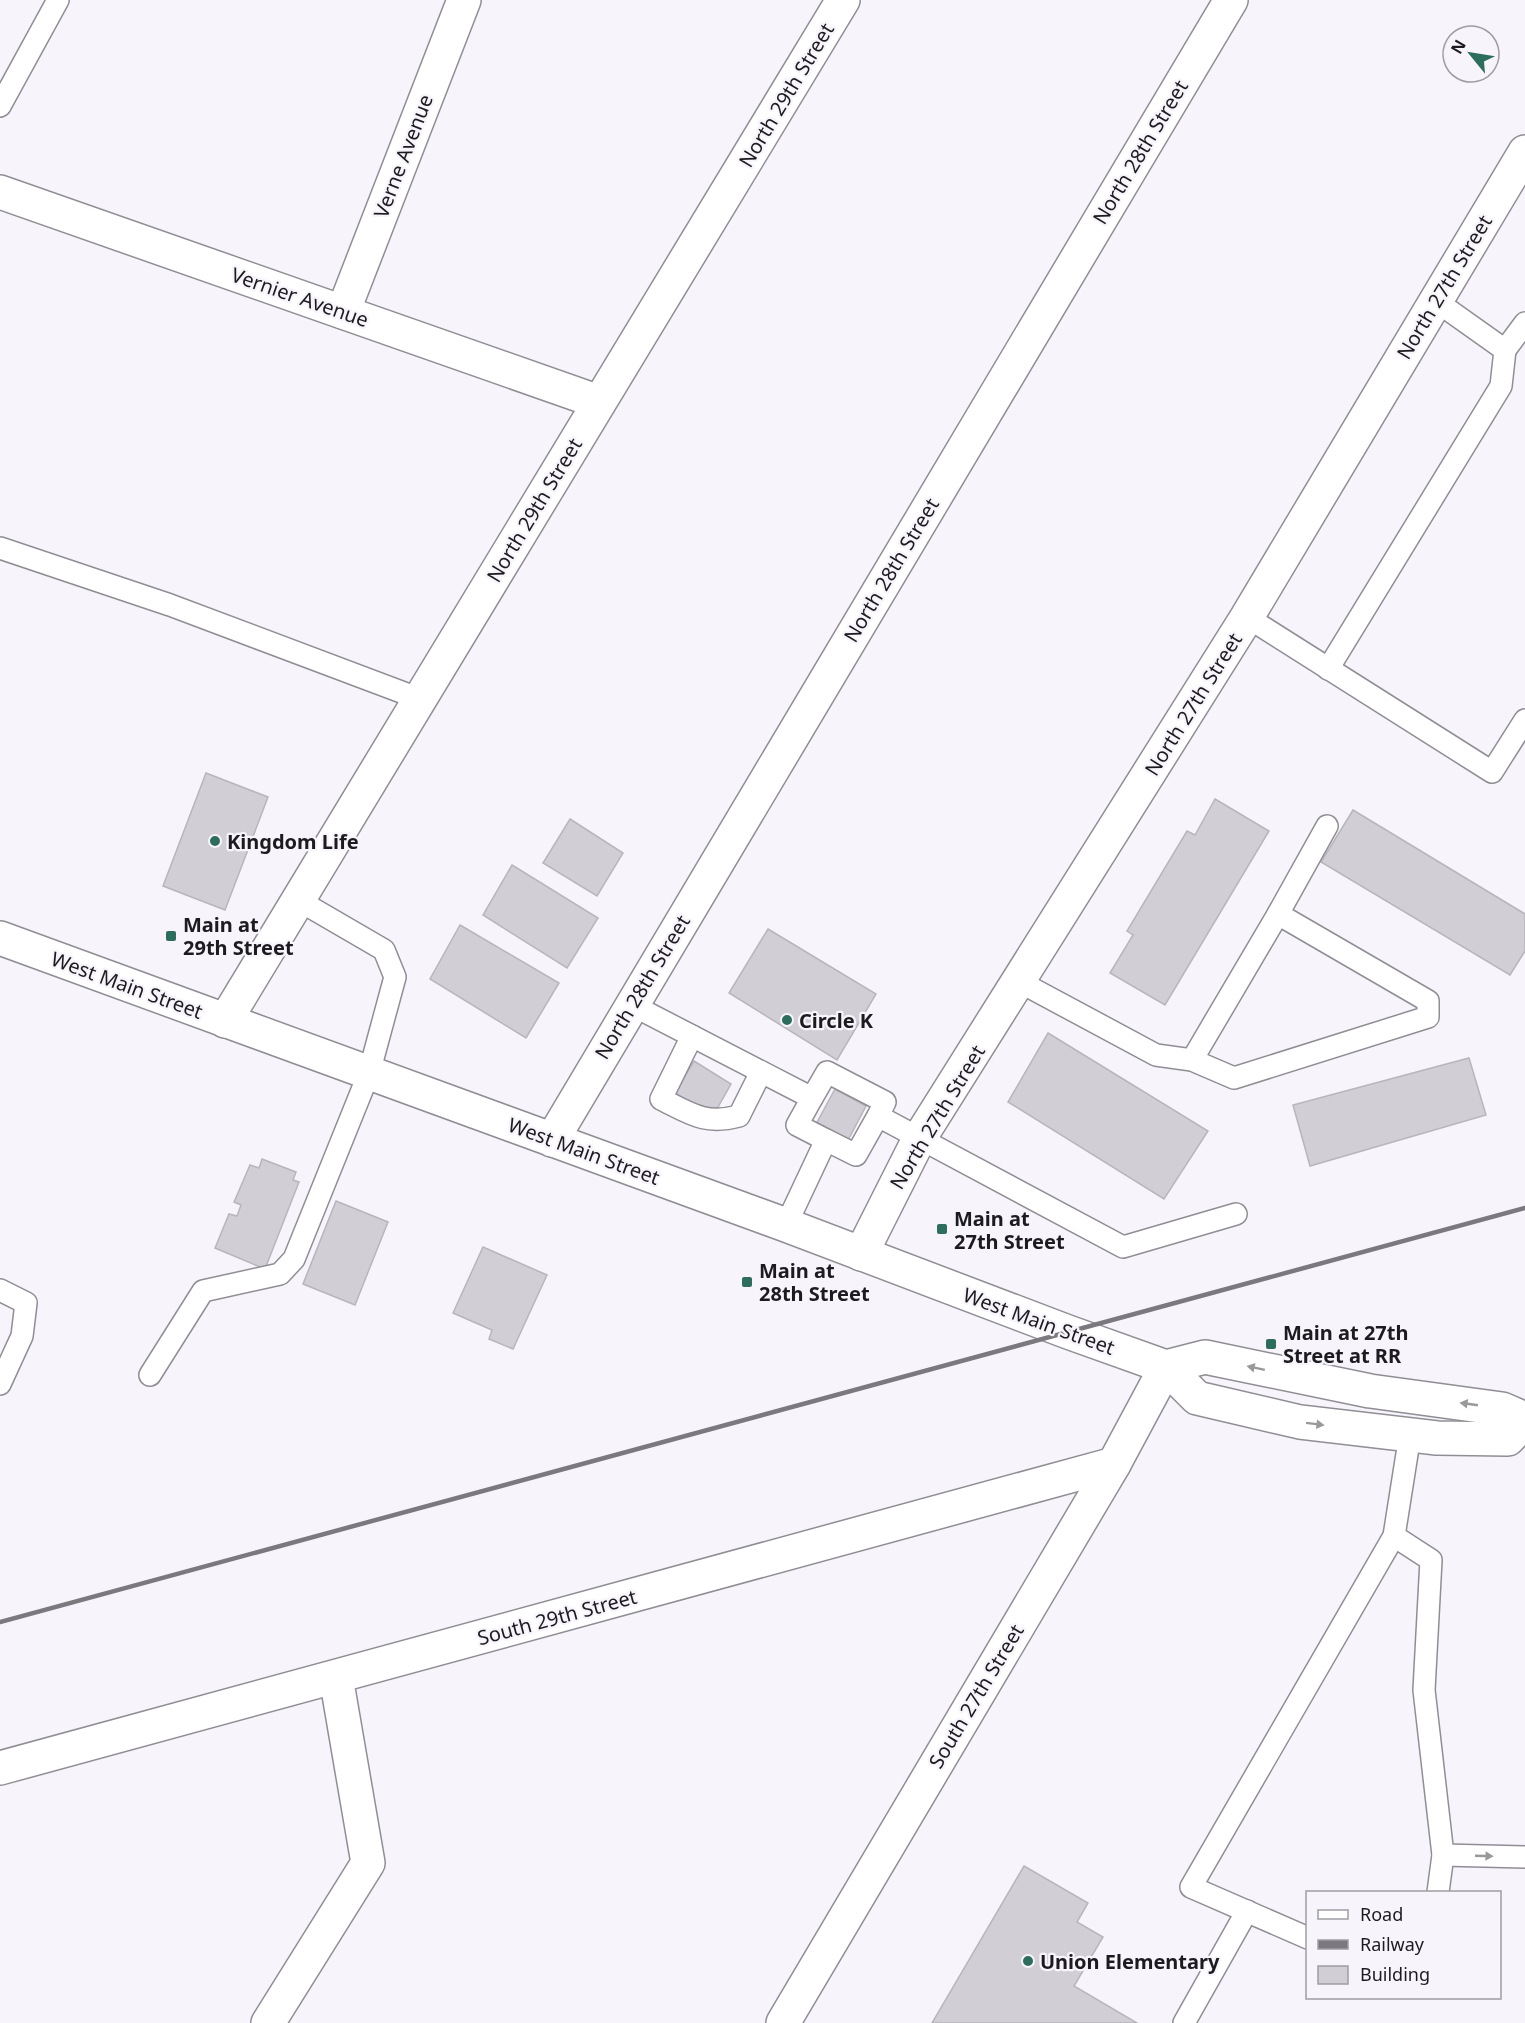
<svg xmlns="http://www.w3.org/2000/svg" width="1525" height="2023" viewBox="0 0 1525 2023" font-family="'Noto Sans',sans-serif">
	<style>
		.building { fill: #d1ced6; stroke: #b8b5bd; stroke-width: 1.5 }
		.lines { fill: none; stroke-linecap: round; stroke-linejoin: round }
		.lane-casing { stroke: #908e95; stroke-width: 24 }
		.street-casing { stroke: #908e95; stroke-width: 36 }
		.secondary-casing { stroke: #908e95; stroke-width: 36 }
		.lane { stroke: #fff; stroke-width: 21 }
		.street { stroke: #fff; stroke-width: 33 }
		.secondary { stroke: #fff; stroke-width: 33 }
		.rail { stroke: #7b797e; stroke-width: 4.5 }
		.oneway { fill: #99989a }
		.poi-dot { fill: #2d6d5b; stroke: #f7f4fc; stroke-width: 2 }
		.labels { text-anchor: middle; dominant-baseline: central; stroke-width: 4.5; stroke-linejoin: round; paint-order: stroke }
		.street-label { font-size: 20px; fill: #1c1b1e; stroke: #f7f4fc }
		.poi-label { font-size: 20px; font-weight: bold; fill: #1c1b1e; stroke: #f7f4fc; text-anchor: start }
	</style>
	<rect width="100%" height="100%" fill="#f7f4fc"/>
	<g class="building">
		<polygon points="206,773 268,797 225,910 163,886"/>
		<polygon points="1215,799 1269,831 1165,1005 1110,973 1133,935 1127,931 1187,831 1195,835"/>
		<polygon points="1353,810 1525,914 1525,951 1510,975 1321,862"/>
		<polygon points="570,819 623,853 597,896 543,863"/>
		<polygon points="512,865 598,918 567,968 483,915"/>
		<polygon points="460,925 559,983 526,1038 430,979"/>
		<polygon points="768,929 876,994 837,1060 729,993"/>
		<polygon points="1048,1033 1208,1131 1164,1199 1008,1102"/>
		<polygon points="1469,1058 1486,1115 1310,1166 1293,1105"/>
		<polygon points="694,1061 731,1084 713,1116 675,1093"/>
		<polygon points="835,1089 866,1106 846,1144 814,1128"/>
		<polygon points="262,1159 296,1172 293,1180 299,1182 265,1269 215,1248 229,1214 237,1216 241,1205 234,1202 250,1165 259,1168"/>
		<polygon points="336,1201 388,1222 355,1305 303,1284"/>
		<polygon points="483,1247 547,1275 513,1349 489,1339 492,1330 453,1313"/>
		<polygon points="1024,1866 1088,1903 1077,1922 1103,1937 1074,1986 1137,2023 932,2023"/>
	</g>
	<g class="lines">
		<defs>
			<g id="lane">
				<polyline points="0,106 58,0"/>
				<polyline points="1505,350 1525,323"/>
				<polyline points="0,548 170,605 420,699"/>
				<polyline points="1247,617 1492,772 1525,720"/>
				<polyline points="1328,669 1501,386 1505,350 1436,301"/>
				<polyline points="1020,982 1156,1055 1192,1060 1234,1078 1428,1017 1428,1001 1278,914 1327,826"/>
				<polyline points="632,1005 812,1098 797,1125 826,1140 786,1225"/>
				<path d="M692 1036 661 1099C691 1114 705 1125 739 1116L761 1072"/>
				<polyline points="1192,1060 1278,914"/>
				<polyline points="812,1098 827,1072 885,1102 878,1116"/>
				<polyline points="826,1140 856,1155 878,1116 1123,1247 1236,1214"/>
				<polyline points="0,1290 26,1303 22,1336 0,1384"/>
				<polyline points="150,1375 203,1291 280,1274 294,1259 369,1073 395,977 384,950 298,900"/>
				<polyline points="1394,1536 1431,1560 1424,1690 1443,1855 1438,1892"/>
				<polyline points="1443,1855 1525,1857"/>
				<polyline points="1308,1938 1191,1887 1394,1536 1410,1435"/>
				<polyline points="1184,2023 1247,1911"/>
			</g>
			<g id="street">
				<polyline points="0,192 599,402"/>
				<polyline points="343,312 464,0"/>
				<polyline points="225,1021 843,0"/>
				<polyline points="861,1254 919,1139 1247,617 1525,152"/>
				<polyline points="0,1768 1114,1464"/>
				<polyline points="268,2023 368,1863 336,1677"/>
				<polyline points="783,2023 1114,1464 1166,1367"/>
			</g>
			<g id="secondary">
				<polyline points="0,938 786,1225 1068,1332 1166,1367 1197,1398 1300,1422 1437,1438 1508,1439 1525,1421"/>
				<polyline points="552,1140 1231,0"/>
				<polyline points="1166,1367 1205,1357 1370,1391 1502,1409 1525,1419"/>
			</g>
		</defs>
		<use href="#lane" class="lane-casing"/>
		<use href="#street" class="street-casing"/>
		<use href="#secondary" class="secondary-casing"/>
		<use href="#lane" class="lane"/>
		<use href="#street" class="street"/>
		<use href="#secondary" class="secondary"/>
		<polyline class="rail" points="0,1622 1525,1208"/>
	</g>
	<defs><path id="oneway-solid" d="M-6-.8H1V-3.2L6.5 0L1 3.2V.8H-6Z" transform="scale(1.5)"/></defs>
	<g class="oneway">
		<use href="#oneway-solid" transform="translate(1256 1368) rotate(-168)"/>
		<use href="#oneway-solid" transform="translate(1469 1404) rotate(-172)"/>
		<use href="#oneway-solid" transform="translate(1315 1424) rotate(7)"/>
		<use href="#oneway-solid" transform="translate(1484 1856) rotate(2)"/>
	</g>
	<g class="poi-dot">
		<circle cx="215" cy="841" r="6"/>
		<rect x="165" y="930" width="12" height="12" rx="3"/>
		<circle cx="787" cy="1020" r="6"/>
		<rect x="936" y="1223" width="12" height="12" rx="3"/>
		<rect x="741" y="1276" width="12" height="12" rx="3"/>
		<rect x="1265" y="1338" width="12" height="12" rx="3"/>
		<circle cx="1028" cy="1961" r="6"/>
	</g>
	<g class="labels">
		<g class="street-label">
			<text transform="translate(786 95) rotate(-59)">North 29th Street</text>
			<text transform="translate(1140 152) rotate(-59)">North 28th Street</text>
			<text transform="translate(403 156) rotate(-69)">Verne Avenue</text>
			<text transform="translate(1444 287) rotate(-59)">North 27th Street</text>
			<text transform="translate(300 297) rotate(19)">Vernier Avenue</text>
			<text transform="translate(534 510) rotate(-59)">North 29th Street</text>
			<text transform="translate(891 570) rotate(-59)">North 28th Street</text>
			<text transform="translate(1193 704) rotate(-58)">North 27th Street</text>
			<text transform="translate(127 985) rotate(20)">West Main Street</text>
			<text transform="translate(642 987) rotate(-59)">North 28th Street</text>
			<text transform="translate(937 1117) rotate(-59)">North 27th Street</text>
			<text transform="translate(584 1151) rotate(20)">West Main Street</text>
			<text transform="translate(1039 1321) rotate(20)">West Main Street</text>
			<text transform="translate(557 1617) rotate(-15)">South 29th Street</text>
			<text transform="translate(976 1696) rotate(-59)">South 27th Street</text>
		</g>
		<g class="poi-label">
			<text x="227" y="841">Kingdom Life</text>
			<text x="183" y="924">Main at<tspan x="183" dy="23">29th Street</tspan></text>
			<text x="799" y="1020">Circle K</text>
			<text x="954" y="1218">Main at<tspan x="954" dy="23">27th Street</tspan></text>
			<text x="759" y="1270">Main at<tspan x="759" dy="23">28th Street</tspan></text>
			<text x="1283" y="1332">Main at 27th<tspan x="1283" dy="23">Street at RR</tspan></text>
			<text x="1040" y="1961">Union Elementary</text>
		</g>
	</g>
	<rect x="1306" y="1891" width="195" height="108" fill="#f7f4fc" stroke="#9f9da3" stroke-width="1.5"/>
	<rect x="1318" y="1910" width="30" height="9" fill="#ffffff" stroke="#9f9da3" stroke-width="1.5"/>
	<text x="1360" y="1921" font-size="18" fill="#1c1b1e">Road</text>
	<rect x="1318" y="1940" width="30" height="9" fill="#7b797e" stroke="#9f9da3" stroke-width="1.5"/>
	<text x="1360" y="1951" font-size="18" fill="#1c1b1e">Railway</text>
	<rect x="1318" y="1966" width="30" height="18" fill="#d1ced6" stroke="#9f9da3" stroke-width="1.5"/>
	<text x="1360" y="1981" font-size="18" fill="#1c1b1e">Building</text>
	<g transform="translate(1471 54) rotate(300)"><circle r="28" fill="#f7f4fc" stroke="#9f9da3" stroke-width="1.5"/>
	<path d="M0-4.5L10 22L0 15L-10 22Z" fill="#2d6d5b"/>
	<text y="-9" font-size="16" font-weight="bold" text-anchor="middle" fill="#1c1b1e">N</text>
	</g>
</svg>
